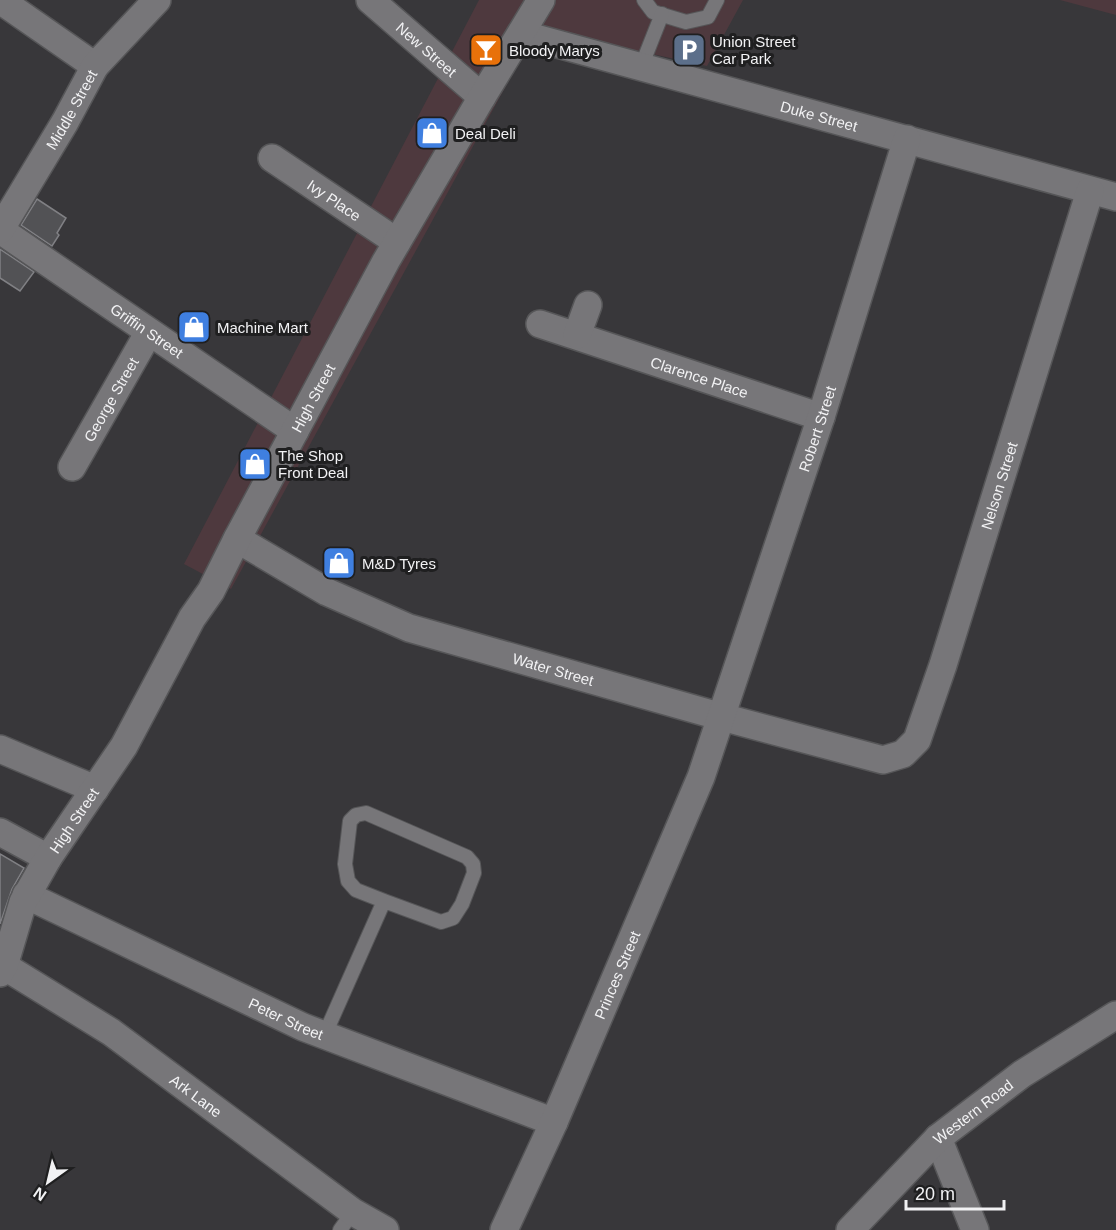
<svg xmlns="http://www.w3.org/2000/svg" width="1116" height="1230" viewBox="0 0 1116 1230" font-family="Arial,sans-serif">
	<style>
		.commercial { fill: #4e393e }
		.building { fill: #525255; stroke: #808084; stroke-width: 1.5 }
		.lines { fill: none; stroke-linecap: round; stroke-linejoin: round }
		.service-casing { stroke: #565658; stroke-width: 16 }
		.minor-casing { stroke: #565658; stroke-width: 30 }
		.service { stroke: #777679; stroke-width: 14 }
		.minor { stroke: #777679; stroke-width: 27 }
		.labels { text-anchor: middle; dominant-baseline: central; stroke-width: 6; stroke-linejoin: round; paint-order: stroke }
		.poi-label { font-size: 15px; fill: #f2f2f4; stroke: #1f1f20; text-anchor: start }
		.street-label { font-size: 15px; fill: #f2f2f4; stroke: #1f1f20 }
	</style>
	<rect width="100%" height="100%" fill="#38373a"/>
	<g class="commercial">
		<polygon points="479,0 743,0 707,66 537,29 231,589 184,564"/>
		<polygon points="1060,0 1116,0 1116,15"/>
	</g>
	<g class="building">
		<polygon points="37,199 66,218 57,233 59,235 52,246 21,225"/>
		<polygon points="0,249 34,272 20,291 0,278"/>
		<polygon points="0,854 24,868 12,889 0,924"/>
	</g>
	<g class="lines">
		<defs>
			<g id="service">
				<polyline points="644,0 653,12 686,22 708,17 717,0"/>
				<polyline points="641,67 662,14"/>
				<polyline points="325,1034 384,901 441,922 453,918 462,904 474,873 473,864 467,857 366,813 356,815 350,821 345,864 348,881 356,890 384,901"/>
				<polyline points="340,1230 353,1212"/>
			</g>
			<g id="minor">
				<polyline points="0,0 95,66"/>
				<path id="s1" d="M370 0 482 97"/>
				<path id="s2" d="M521 34 1116 197"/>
				<path id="s3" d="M272 158 397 242"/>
				<path id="s4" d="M0 230 295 431"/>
				<path id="s5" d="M0 230 65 122 95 66 157 0"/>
				<path id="s6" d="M540 324 821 417"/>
				<polyline points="577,335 588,305"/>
				<path id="s7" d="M72 467 149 332"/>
				<path id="s8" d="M237 539 327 592 409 628 722 717 883 760 903 754 917 740 943 665 1090 191"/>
				<polyline points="0,749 95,789"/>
				<polyline points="0,832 48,858"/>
				<path id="s9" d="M26 895 303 1027 554 1122"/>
				<path id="s10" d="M4 966 111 1032 353 1212 385 1230"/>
				<path id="s11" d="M0 973 4 966 23 902 48 858 124 746 192 618 211 591 237 539 386 261 482 97 541 0"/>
				<polyline points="938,1138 975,1230"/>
				<path id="s12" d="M504 1230 554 1122 701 777 821 417 907 139"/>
				<path id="s13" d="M850 1230 938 1138 1022 1074 1116 1015"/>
			</g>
		</defs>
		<use href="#service" class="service-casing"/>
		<use href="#minor" class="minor-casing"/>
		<use href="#service" class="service"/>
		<use href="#minor" class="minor"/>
	</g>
	<defs>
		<symbol id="bar-square" viewBox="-11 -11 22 22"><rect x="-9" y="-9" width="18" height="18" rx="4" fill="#e8710a" stroke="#1f1f20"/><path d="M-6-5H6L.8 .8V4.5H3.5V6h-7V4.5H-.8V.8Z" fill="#fff"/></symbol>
		<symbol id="parking-square" viewBox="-11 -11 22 22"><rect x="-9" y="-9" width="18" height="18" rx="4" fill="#5c6f8a" stroke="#1f1f20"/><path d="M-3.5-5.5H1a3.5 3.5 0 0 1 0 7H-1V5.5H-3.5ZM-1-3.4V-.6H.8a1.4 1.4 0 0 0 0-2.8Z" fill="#fff"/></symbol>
		<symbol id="shop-square" viewBox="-11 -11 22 22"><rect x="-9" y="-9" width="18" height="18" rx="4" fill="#3f7fe0" stroke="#1f1f20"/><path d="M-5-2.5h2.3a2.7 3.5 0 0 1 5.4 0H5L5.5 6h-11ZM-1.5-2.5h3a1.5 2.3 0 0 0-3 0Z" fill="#fff"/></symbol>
	</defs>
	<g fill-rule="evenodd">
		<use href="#bar-square" x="467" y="31" width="38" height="38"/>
		<use href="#parking-square" x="670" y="31" width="38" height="38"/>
		<use href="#shop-square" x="413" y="114" width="38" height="38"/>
		<use href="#shop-square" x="175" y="308" width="38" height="38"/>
		<use href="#shop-square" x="236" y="445" width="38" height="38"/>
		<use href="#shop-square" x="320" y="544" width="38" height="38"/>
	</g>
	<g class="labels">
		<g class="poi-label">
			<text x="712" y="41">Union Street<tspan x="712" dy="17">Car Park</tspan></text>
			<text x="509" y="50">Bloody Marys</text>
			<text x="455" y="133">Deal Deli</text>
			<text x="217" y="327">Machine Mart</text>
			<text x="278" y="455">The Shop<tspan x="278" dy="17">Front Deal</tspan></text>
			<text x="362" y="563">M&amp;D Tyres</text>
		</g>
		<g class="street-label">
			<text stroke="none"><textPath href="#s1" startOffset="75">New Street</textPath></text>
			<text stroke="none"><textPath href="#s5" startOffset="140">Middle Street</textPath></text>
			<text stroke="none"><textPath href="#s2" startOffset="309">Duke Street</textPath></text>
			<text stroke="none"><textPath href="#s3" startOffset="75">Ivy Place</textPath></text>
			<text stroke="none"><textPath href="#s4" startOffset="178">Griffin Street</textPath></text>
			<text stroke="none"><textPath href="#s6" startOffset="168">Clarence Place</textPath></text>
			<text stroke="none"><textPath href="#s11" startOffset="657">High Street</textPath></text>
			<text stroke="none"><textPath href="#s7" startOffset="78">George Street</textPath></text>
			<text stroke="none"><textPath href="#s12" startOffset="861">Robert Street</textPath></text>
			<text stroke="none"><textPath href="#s8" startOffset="994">Nelson Street</textPath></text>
			<text stroke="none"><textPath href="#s8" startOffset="344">Water Street</textPath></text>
			<text stroke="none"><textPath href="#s11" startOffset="171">High Street</textPath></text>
			<text stroke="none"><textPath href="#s12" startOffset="279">Princes Street</textPath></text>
			<text stroke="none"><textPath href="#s9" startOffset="288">Peter Street</textPath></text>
			<text stroke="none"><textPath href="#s10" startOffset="232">Ark Lane</textPath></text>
			<text stroke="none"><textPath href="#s13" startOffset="171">Western Road</textPath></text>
		</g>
	</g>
	<g transform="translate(48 1182) rotate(214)" stroke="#1f1f20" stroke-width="4.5" paint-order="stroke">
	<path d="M0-4.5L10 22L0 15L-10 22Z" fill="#f2f2f4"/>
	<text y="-9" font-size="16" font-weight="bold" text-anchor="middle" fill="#f2f2f4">N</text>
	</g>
	<path d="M906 1200v9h98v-9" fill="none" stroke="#f2f2f4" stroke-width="3"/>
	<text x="915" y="1200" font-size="18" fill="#f2f2f4" stroke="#1f1f20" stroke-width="4.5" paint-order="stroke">20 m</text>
</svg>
